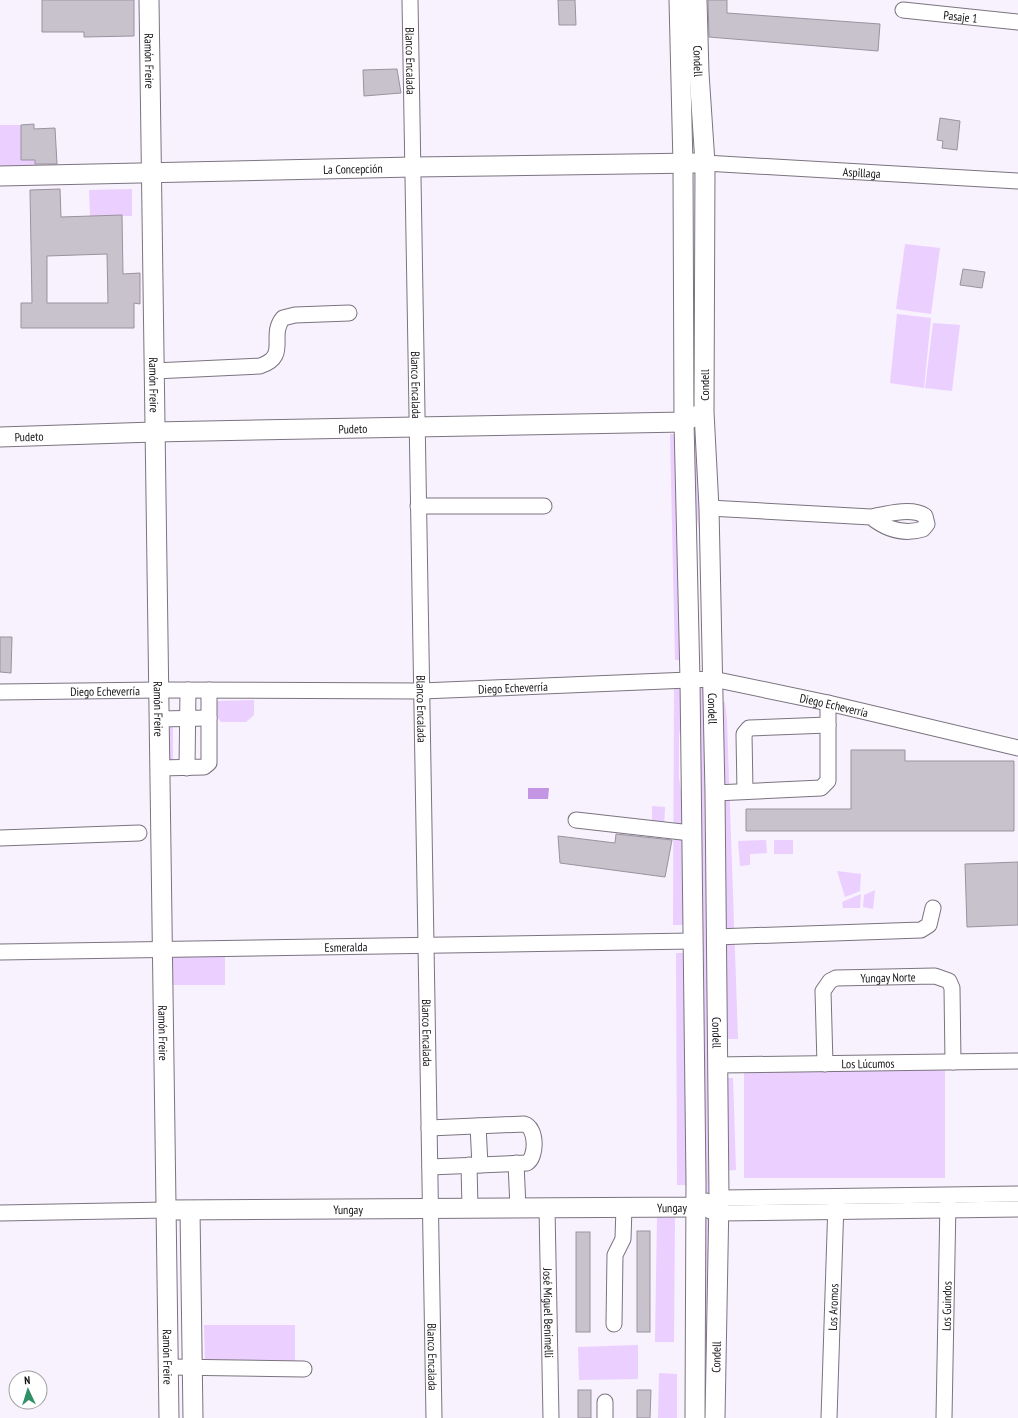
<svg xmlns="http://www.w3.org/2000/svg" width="1018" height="1418" viewBox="0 0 1018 1418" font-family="'PT Sans Narrow',sans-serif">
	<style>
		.green { fill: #ebcfff }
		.water { fill: #c495e2 }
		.building { fill: #c8c2cd; stroke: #9a939f; fill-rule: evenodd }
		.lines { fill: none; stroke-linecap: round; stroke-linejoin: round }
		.minor-casing { stroke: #7b747f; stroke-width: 17 }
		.major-casing { stroke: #7b747f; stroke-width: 21 }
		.minor { stroke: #fff; stroke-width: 15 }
		.major { stroke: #fff; stroke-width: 19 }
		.labels { text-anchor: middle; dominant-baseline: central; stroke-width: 3.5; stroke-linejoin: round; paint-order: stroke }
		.street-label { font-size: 12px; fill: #141115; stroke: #fff }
	</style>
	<rect width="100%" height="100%" fill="#f8f1fe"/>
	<g class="green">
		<polygon points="0,125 21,125 21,160 35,160 35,167 0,167"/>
		<polygon points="132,189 132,216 90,216 89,190"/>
		<polygon points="905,244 940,248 931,314 896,309"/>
		<polygon points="897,314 931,318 924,388 890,383"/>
		<polygon points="933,323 960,325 952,391 925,388"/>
		<polygon points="697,422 702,545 693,498 693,423"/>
		<polygon points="670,434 679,434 683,660 675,660"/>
		<polygon points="701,683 707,688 711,1193 703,1194 695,689"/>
		<polygon points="674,689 679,689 684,692 684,712 679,735 679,778 683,804 686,925 673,925"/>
		<polygon points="254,700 254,715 246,722 221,722 215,714 215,701"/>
		<polygon points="719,700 725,702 727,721 738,1039 724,1039"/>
		<rect x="163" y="723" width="10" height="42"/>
		<polygon points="652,806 665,807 664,829 652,826"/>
		<polygon points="766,840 767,853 750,854 750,865 740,866 738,841"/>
		<rect x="774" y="840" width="19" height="14"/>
		<polygon points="837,871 861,874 860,891 845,897"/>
		<polygon points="875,890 873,909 863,907 864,895"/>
		<polygon points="861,894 860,908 843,908 842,902"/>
		<polygon points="676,953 686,953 690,1185 677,1185"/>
		<rect x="169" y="957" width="56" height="28"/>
		<polygon points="945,1067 945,1178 744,1178 744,1068"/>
		<polygon points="720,1078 733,1078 736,1170 721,1171"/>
		<polygon points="702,1214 709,1214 706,1337 712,1369 711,1418 699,1418"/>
		<polygon points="657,1217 675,1218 674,1342 655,1342"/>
		<polygon points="204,1325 295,1325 295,1365 205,1363"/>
		<polygon points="638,1345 638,1379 579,1380 578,1347"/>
		<polygon points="659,1373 677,1374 677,1418 658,1418"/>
	</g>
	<polygon class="water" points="528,788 549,788 548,799 528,799"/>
	<g class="building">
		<polygon points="42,0 134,0 134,36 84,37 84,32 42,32"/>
		<polygon points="558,0 575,0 576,25 559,25"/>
		<polygon points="708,0 727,0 727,13 880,24 878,51 709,37"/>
		<polygon points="397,69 401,93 364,96 363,70"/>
		<polygon points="940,118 960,121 957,150 942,148 943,141 937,140"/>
		<polygon points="34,124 34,129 55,128 57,164 35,164 35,160 21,160 21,125"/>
		<path d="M60 189 61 217 122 215 123 274 140 273V304L134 303V328H21V303H32L30 190ZM107 254 108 303H47V256Z"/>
		<polygon points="963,269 985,272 982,288 960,285"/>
		<polygon points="0,637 12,637 11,673 0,672"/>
		<polygon points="851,750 905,750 905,761 1014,761 1014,831 746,831 746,809 851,809"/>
		<polygon points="616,834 672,840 665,877 560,863 558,836 615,843"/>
		<polygon points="1018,862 1018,925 967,927 965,864"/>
		<rect x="637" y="1231" width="13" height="101"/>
		<rect x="576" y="1232" width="14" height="100"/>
		<rect x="578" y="1390" width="13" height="28"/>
		<polygon points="637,1390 651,1390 650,1418 637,1418"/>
	</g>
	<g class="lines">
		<defs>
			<g id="minor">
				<path id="s1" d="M410 0 434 1418"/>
				<path id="s2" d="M903 10 1018 22"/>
				<path id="s3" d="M705 163 1018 181"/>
				<path d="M154 371 260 366C290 356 268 336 283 318L295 315 349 313"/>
				<polyline points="418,506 544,506"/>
				<path d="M709 508 871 517C886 529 904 535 923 529L927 524 925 516C912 507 886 514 871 517"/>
				<path id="s4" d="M0 692 158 690 422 691 713 679 828 703 1018 748"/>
				<polyline points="159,719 209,718"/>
				<polyline points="159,768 204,767 209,763 209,690"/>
				<polyline points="187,768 188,690"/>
				<polyline points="745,791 744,734 749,728 828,725"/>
				<polyline points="715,793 821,788 828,781 828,703"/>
				<polyline points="576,820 691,833"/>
				<polyline points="0,838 139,833"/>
				<polyline points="715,937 921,930 929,925 933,908"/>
				<path id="s5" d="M0 952 692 941"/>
				<path id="s6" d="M825 1064 823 991 830 981 836 978 935 976 949 981 952 988 953 1062"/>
				<path id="s7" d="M717 1065 1018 1061"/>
				<polyline points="478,1126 480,1165"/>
				<path d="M429 1128 524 1124C537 1127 537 1157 527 1163L430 1167"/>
				<polyline points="516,1163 518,1208"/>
				<polyline points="469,1165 470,1208"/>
				<polyline points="719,1198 1018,1194"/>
				<path id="s8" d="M547 1208 551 1418"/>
				<polyline points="710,1211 718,1213 1018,1209"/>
				<polyline points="0,1213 167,1210"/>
				<polyline points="614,1324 615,1255 623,1239 624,1207"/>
				<polyline points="169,1367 304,1369"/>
				<polyline points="605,1418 605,1402"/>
				<path id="s9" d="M829 1418 836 1202"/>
				<path id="s10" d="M944 1418 948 1201"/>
			</g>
			<g id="major">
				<path id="s11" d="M149 0 169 1418"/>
				<polyline points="679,0 683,164 684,422 690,680 696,1182 695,1418"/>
				<path id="s12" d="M697 0 699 73 705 163 704 412 709 508 715 793 719 1198 715 1418"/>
				<path id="s13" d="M0 176 413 167 696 163"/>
				<path id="s14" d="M0 437 154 432 684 422 695 416"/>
				<path id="s15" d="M167 1210 695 1207 706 1203"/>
				<polyline points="190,1211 193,1418"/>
			</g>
		</defs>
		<use href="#minor" class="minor-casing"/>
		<use href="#major" class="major-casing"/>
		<use href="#minor" class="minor"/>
		<use href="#major" class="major"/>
	</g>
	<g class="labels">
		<g class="street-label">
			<text stroke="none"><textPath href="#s2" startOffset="58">Pasaje 1</textPath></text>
			<text stroke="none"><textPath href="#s11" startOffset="61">Ramón Freire</textPath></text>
			<text stroke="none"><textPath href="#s1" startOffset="61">Blanco Encalada</textPath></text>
			<text stroke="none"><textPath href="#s12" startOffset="61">Condell</textPath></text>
			<text stroke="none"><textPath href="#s13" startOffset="353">La Concepción</textPath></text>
			<text stroke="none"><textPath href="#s3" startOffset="157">Aspillaga</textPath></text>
			<text stroke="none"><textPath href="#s11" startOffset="385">Ramón Freire</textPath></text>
			<text stroke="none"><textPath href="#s1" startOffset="385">Blanco Encalada</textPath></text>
			<text transform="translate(704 385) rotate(-90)">Condell</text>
			<text stroke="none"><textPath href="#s14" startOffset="353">Pudeto</textPath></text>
			<text stroke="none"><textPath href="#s14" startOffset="29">Pudeto</textPath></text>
			<text stroke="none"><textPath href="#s4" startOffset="513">Diego Echeverría</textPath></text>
			<text stroke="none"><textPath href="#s4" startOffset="105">Diego Echeverría</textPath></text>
			<text stroke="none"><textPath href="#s4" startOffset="837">Diego Echeverría</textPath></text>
			<text stroke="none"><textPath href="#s11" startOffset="709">Ramón Freire</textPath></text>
			<text stroke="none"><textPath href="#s1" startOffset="709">Blanco Encalada</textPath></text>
			<text stroke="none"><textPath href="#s12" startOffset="709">Condell</textPath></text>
			<text stroke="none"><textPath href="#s5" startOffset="346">Esmeralda</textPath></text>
			<text stroke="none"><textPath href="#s6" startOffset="144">Yungay Norte</textPath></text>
			<text stroke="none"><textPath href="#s11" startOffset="1033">Ramón Freire</textPath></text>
			<text stroke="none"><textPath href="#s1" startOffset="1033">Blanco Encalada</textPath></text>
			<text stroke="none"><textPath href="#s12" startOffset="1033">Condell</textPath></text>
			<text stroke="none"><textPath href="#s7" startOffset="151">Los Lúcumos</textPath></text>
			<text stroke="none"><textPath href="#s15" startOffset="505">Yungay</textPath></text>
			<text stroke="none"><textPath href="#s15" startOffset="181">Yungay</textPath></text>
			<text stroke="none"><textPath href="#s10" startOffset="112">Los Guindos</textPath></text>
			<text stroke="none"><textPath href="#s9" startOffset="111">Los Aromos</textPath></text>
			<text stroke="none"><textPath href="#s8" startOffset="105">José Miguel Benimelli</textPath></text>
			<text stroke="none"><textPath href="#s11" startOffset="1357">Ramón Freire</textPath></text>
			<text stroke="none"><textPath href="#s1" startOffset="1357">Blanco Encalada</textPath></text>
			<text transform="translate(716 1357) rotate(-89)">Condell</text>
		</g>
	</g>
	<g transform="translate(28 1390) rotate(356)"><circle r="19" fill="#ffffff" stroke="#a1a0a1"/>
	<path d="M0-3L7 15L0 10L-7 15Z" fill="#318f67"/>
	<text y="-6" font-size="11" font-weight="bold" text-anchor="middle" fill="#141115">N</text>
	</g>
</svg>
